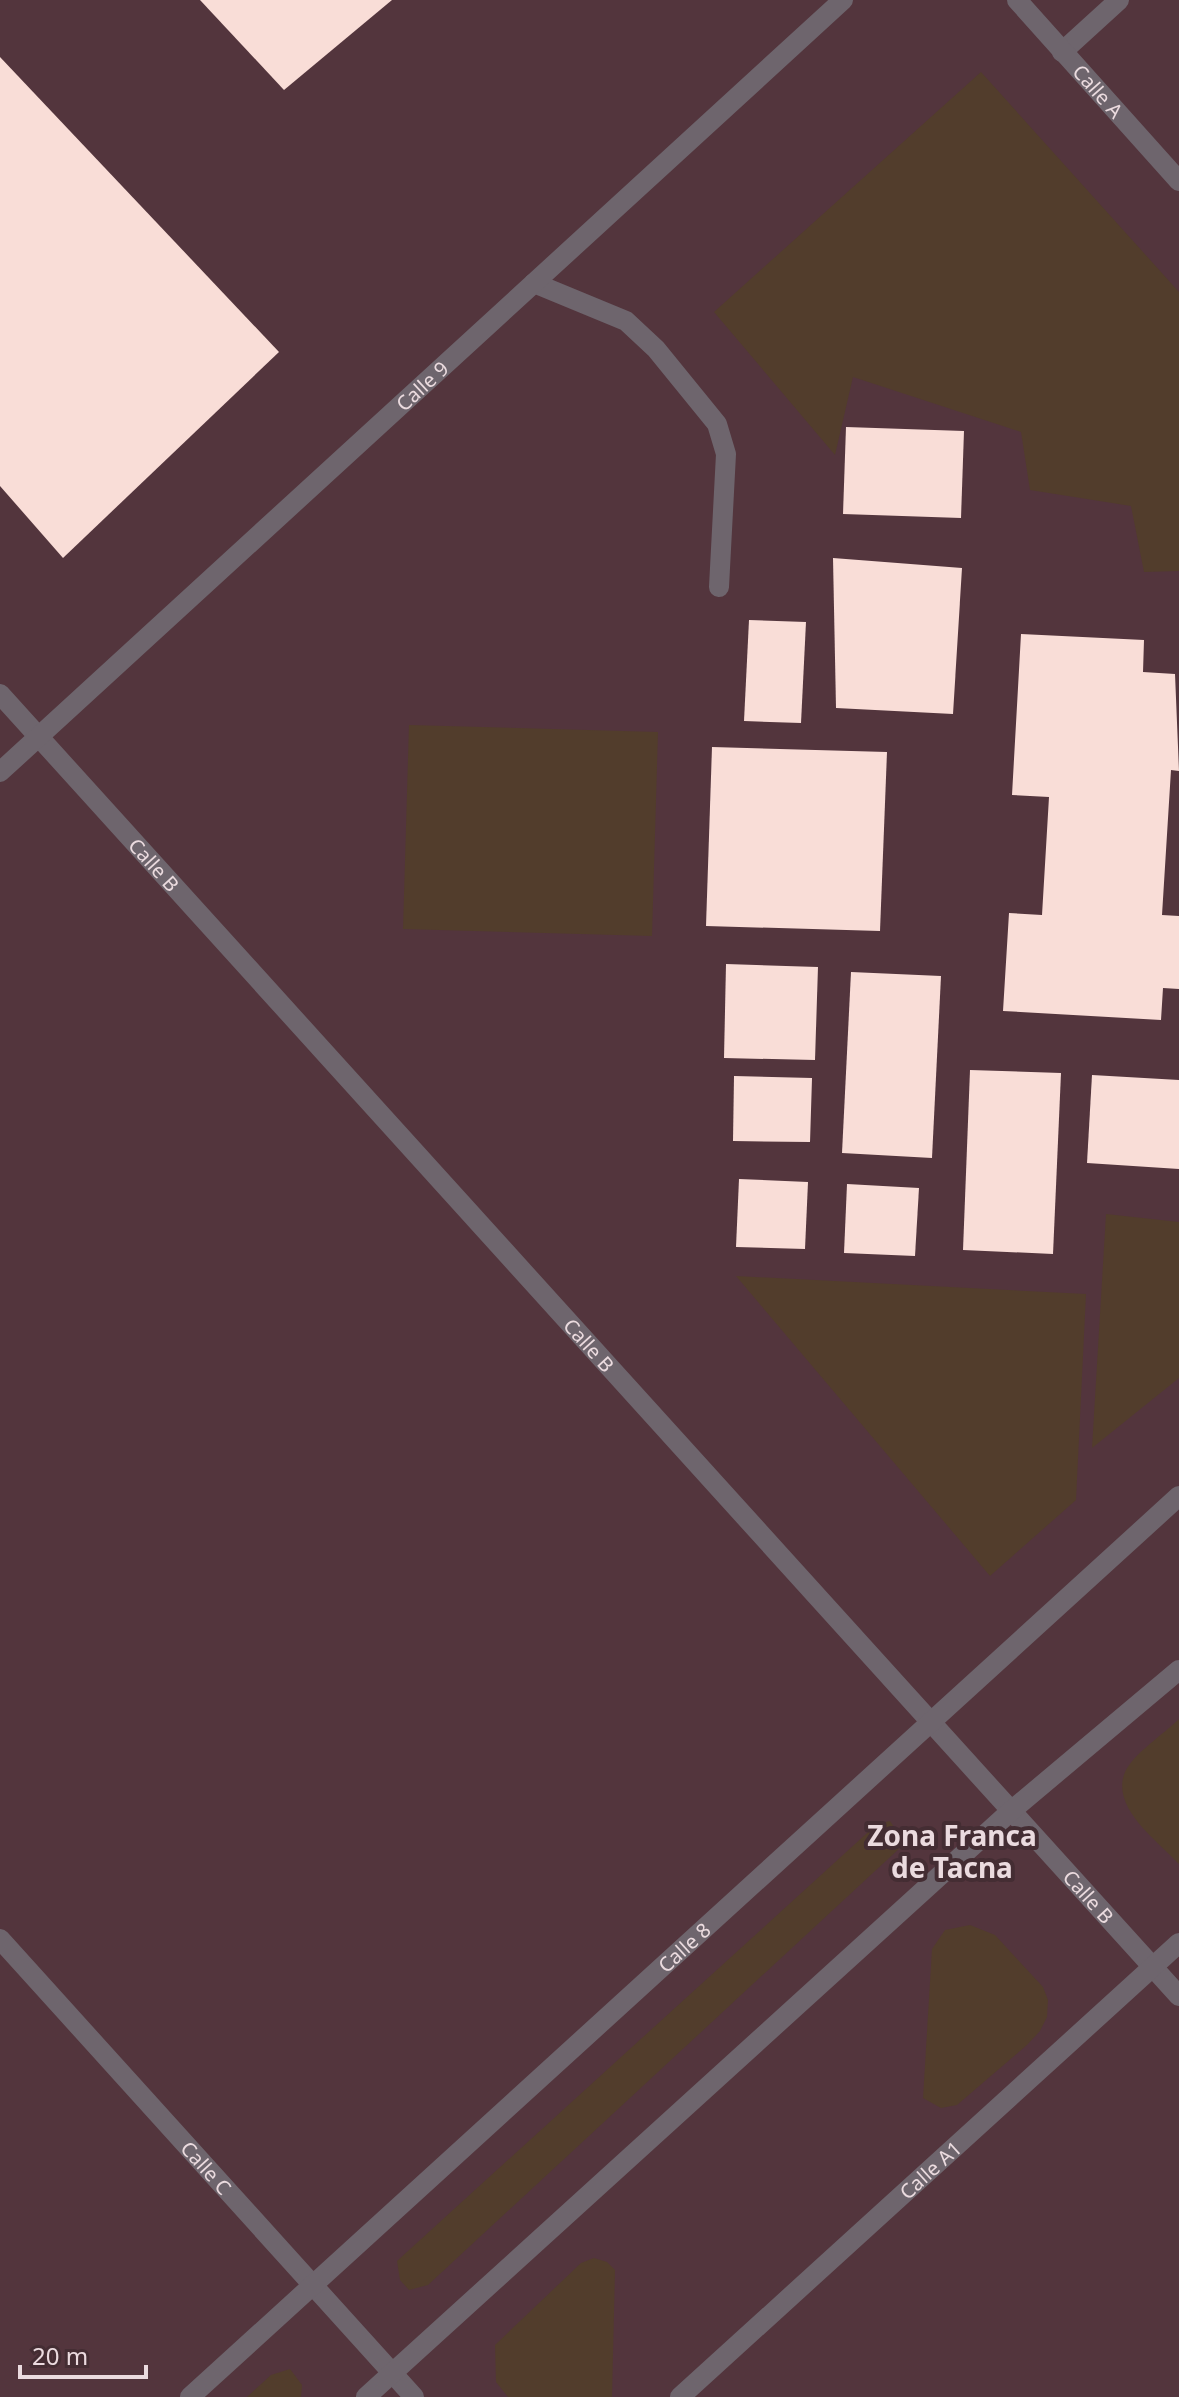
<svg xmlns="http://www.w3.org/2000/svg" width="1179" height="2397" viewBox="0 0 1179 2397" font-family="'Noto Sans',sans-serif">
	<style>
		.built { fill: #53353d }
		.green { fill: #523d2c }
		.building { fill: #f9ddd7 }
		.lines { fill: none; stroke-linecap: round; stroke-linejoin: round }
		.service { stroke: #6e656d; stroke-width: 20 }
		.minor { stroke: #6e656d; stroke-width: 20 }
		.tertiary { stroke: #6e656d; stroke-width: 20 }
		.labels { text-anchor: middle; dominant-baseline: central; stroke-width: 8; stroke-linejoin: round; paint-order: stroke }
		.street-label { font-size: 20px; fill: #ebdbdf; stroke: #442d33 }
		.district-label { font-size: 28px; font-weight: bold; fill: #ebdbdf; stroke: #442d33 }
	</style>
	<rect width="100%" height="100%" fill="#442d33"/>
	<rect class="built" x="0" y="0" width="1179" height="2397"/>
	<g class="green">
		<polygon points="981,72 1179,292 1179,571 1144,572 1131,506 1030,490 1021,432 853,377 835,455 714,312"/>
		<polygon points="409,725 658,732 652,936 403,929"/>
		<polygon points="1106,1214 1179,1222 1179,1378 1092,1448"/>
		<polygon points="736,1276 1086,1294 1076,1500 990,1576"/>
		<path d="M1179 1719V1864C1158 1841 1110 1808 1125 1772 1134 1753 1164 1734 1179 1719Z"/>
		<polygon points="890,1821 899,1835 901,1847 428,2285 409,2290 400,2280 397,2261 877,1824"/>
		<polygon points="970,1925 995,1935 1043,1987 1048,2000 1047,2017 1040,2031 1027,2045 957,2105 941,2108 923,2098 932,1949 945,1930"/>
		<polygon points="594,2258 607,2262 615,2270 612,2397 508,2397 496,2382 495,2345 581,2263"/>
		<polygon points="290,2369 302,2385 301,2397 247,2397 271,2375"/>
	</g>
	<g class="building">
		<polygon points="200,0 392,0 284,90"/>
		<polygon points="0,57 279,352 63,558 0,486"/>
		<polygon points="846,427 964,431 961,518 843,514"/>
		<polygon points="833,558 962,568 953,714 836,708"/>
		<polygon points="749,620 806,622 801,723 744,721"/>
		<polygon points="1021,634 1144,640 1143,672 1175,674 1179,771 1171,770 1162,915 1179,916 1179,989 1163,988 1161,1020 1003,1011 1009,913 1042,915 1049,797 1012,795"/>
		<polygon points="712,747 887,752 880,931 706,926"/>
		<polygon points="726,964 818,967 815,1060 724,1058"/>
		<polygon points="851,972 941,976 932,1158 842,1153"/>
		<polygon points="970,1070 1061,1073 1053,1254 963,1250"/>
		<polygon points="1092,1075 1179,1080 1179,1169 1087,1163"/>
		<polygon points="734,1076 812,1078 810,1142 733,1141"/>
		<polygon points="739,1179 808,1182 805,1249 736,1247"/>
		<polygon points="847,1184 919,1188 915,1256 844,1253"/>
	</g>
	<g class="lines">
		<g class="service">
			<polyline points="1062,52 1119,0"/>
			<polyline points="534,283 626,321 656,349 717,424 726,454 719,587"/>
		</g>
		<g class="minor">
			<path id="s1" d="M1017 0 1179 181"/>
			<path id="s2" d="M0 694 1179 1996"/>
			<path id="s3" d="M0 772 843 0"/>
			<path id="s4" d="M0 1939 414 2397"/>
			<path id="s5" d="M680 2397 1179 1943"/>
		</g>
		<g class="tertiary">
			<path id="s6" d="M190 2397 1179 1496"/>
			<polyline points="366,2397 1011,1811 1179,1670"/>
		</g>
	</g>
	<g class="labels">
		<g class="street-label">
			<text stroke="none"><textPath href="#s1" startOffset="122">Calle A</textPath></text>
			<text stroke="none"><textPath href="#s3" startOffset="572">Calle 9</textPath></text>
			<text stroke="none"><textPath href="#s2" startOffset="230">Calle B</textPath></text>
			<text stroke="none"><textPath href="#s2" startOffset="878">Calle B</textPath></text>
			<text stroke="none"><textPath href="#s2" startOffset="1622">Calle B</textPath></text>
			<text stroke="none"><textPath href="#s6" startOffset="668">Calle 8</textPath></text>
			<text stroke="none"><textPath href="#s4" startOffset="308">Calle C</textPath></text>
			<text stroke="none"><textPath href="#s5" startOffset="338">Calle A1</textPath></text>
		</g>
		<g class="district-label">
			<text x="952" y="1835">Zona Franca<tspan x="952" dy="32">de Tacna</tspan></text>
		</g>
	</g>
	<path d="M20 2365v12h126v-12" fill="none" stroke="#ebdbdf" stroke-width="4"/>
	<text x="32" y="2365" font-size="24" fill="#ebdbdf" stroke="#442d33" stroke-width="6" paint-order="stroke">20 m</text>
</svg>
